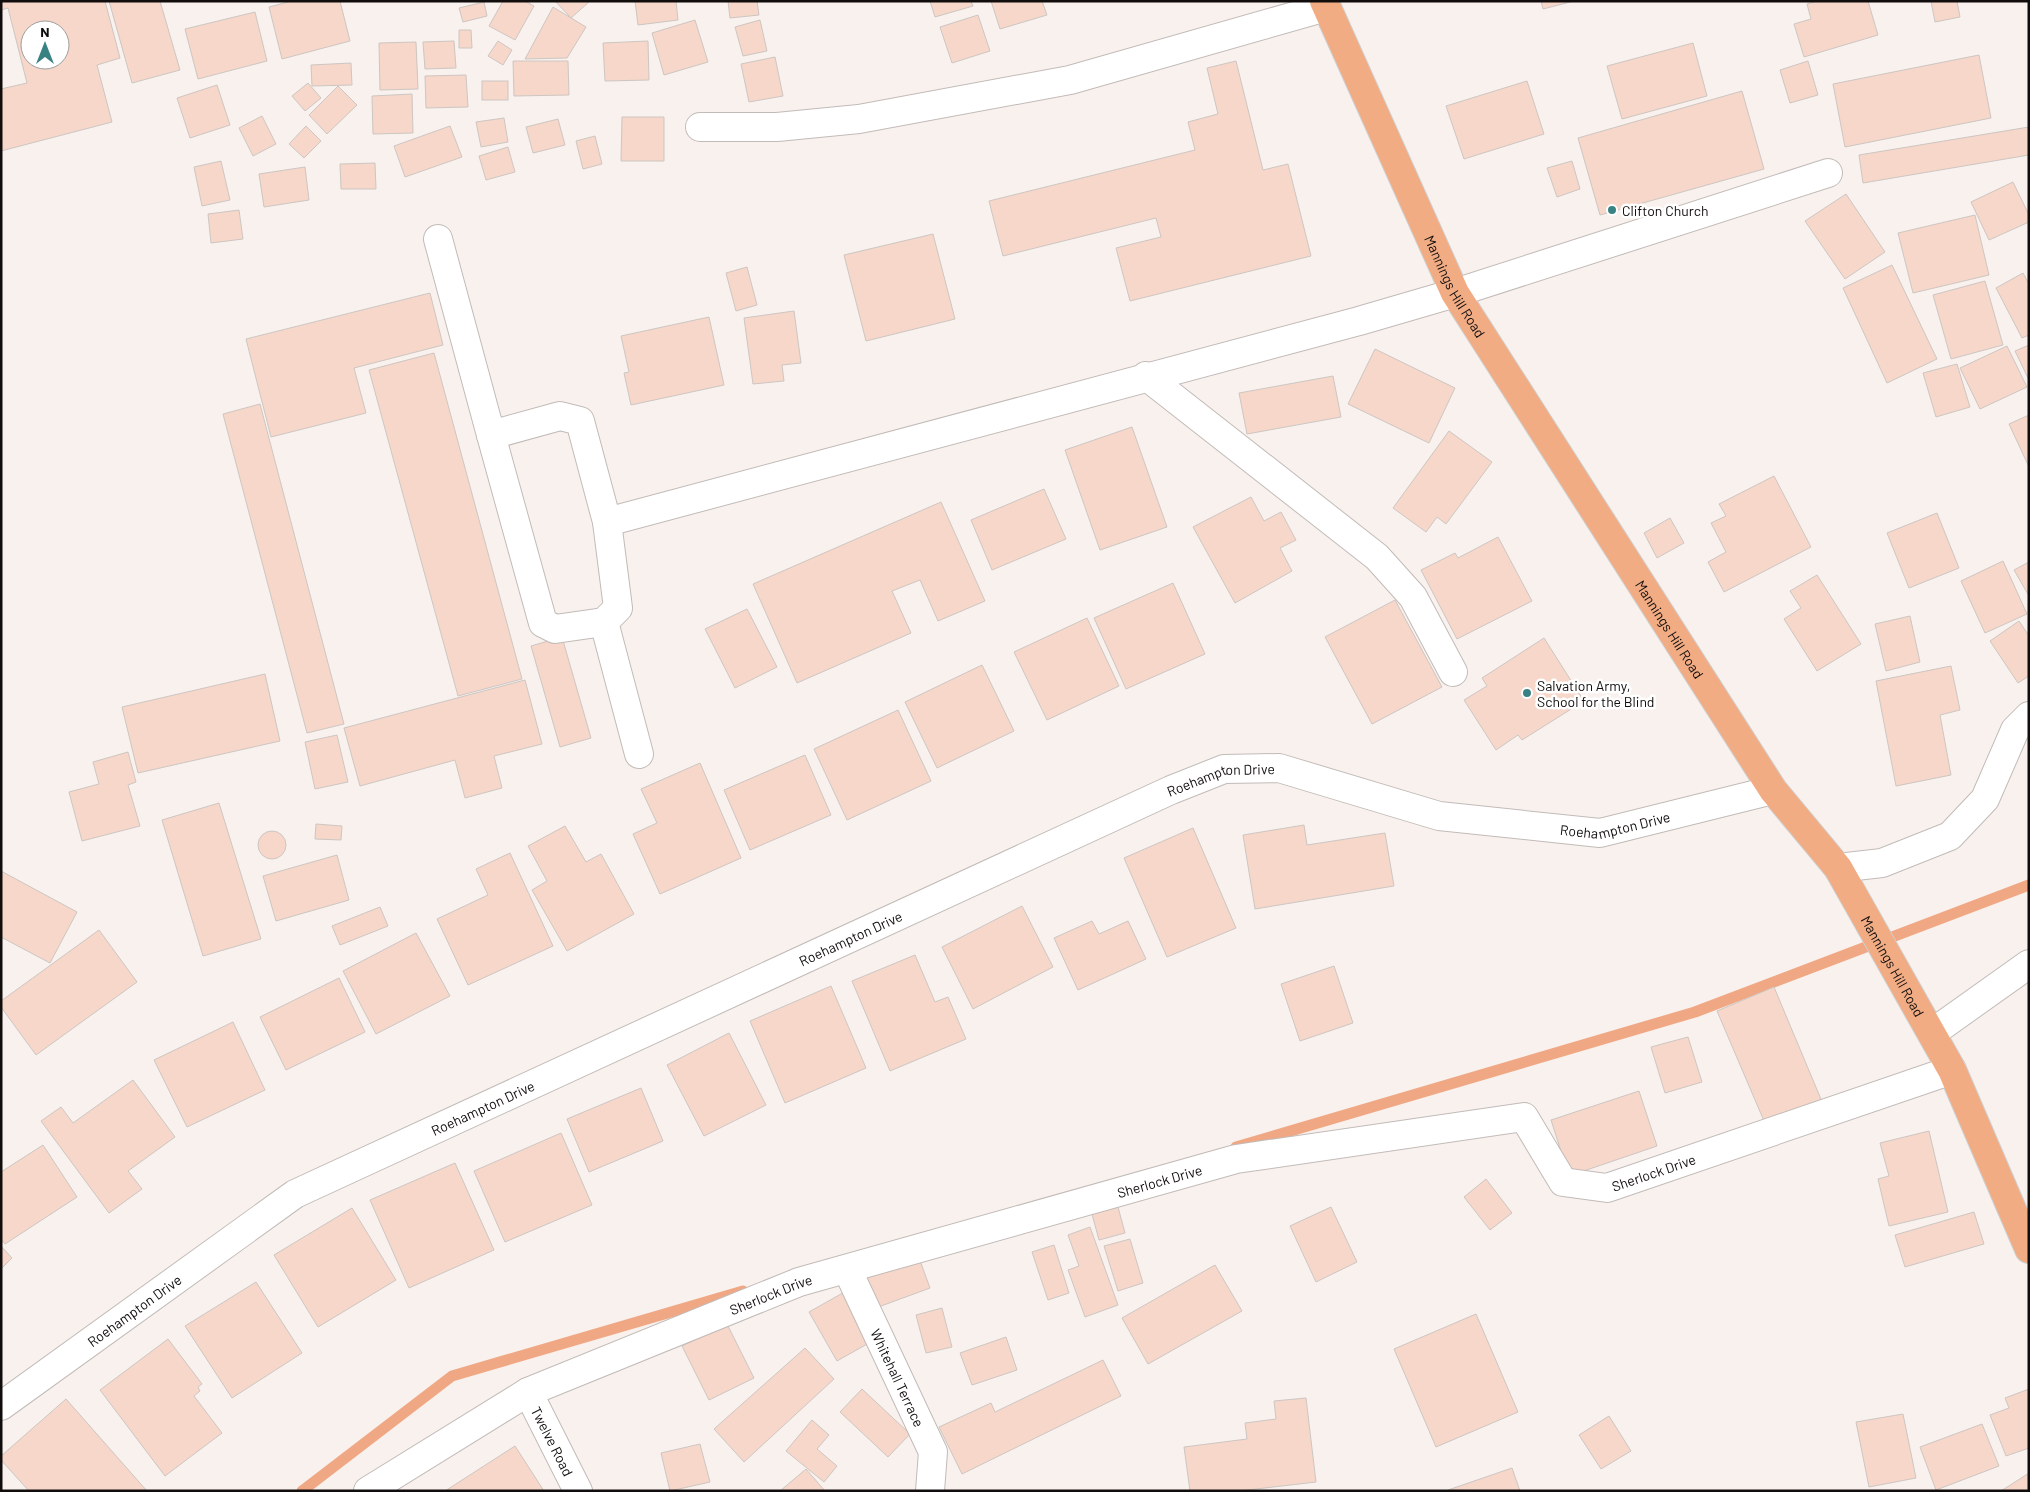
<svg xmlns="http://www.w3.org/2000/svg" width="2030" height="1492" viewBox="0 0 2030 1492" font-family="Barlow,sans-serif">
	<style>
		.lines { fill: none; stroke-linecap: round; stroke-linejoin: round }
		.stream { stroke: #f0a884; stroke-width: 11 }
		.building { fill: #f6d7c9; stroke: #cdc6c2; fill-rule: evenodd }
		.minor-casing { stroke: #c2bbb8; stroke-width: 30 }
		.major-casing { stroke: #cfcfce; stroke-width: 30 }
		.minor { stroke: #fff; stroke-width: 28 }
		.major { stroke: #f2ac84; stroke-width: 28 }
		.poi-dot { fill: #398283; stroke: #fff; stroke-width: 2 }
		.labels { text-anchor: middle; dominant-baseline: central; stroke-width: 5; stroke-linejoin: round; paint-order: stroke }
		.poi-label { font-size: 14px; fill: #100d0c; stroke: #fff; text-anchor: start }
		.street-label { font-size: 14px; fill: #100d0c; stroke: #fff }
	</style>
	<rect width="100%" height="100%" fill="#f9f1ee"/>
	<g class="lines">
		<g class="stream">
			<polyline points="1236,1147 1695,1012 2029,885"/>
			<polyline points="302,1491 452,1376 743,1291"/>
		</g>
	</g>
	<g class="building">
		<path d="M1 1H105L120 58 97 65 112 122 1 151V89L27 83 8 8 1 10ZM30 30H60V60H30Z"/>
		<polygon points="109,1 160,1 180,70 132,83"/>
		<polygon points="292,1 340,1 350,41 282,59 269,7"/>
		<polygon points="503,1 525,1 534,6 515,40 489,26"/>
		<polygon points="555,1 590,1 571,18"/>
		<polygon points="635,1 676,1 678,20 638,25"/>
		<polygon points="728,1 757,1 759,15 730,18"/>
		<polygon points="930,1 971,1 973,6 935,17"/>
		<polygon points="991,1 1042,1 1047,15 1000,29"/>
		<polygon points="1541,1 1574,1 1543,9"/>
		<polygon points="1817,1 1868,1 1878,35 1804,57 1794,24 1811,19 1807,4"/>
		<polygon points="1931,1 1957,1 1960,17 1935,22"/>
		<polygon points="484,2 487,16 463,22 459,8"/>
		<polygon points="553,7 586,27 567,58 525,59"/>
		<polygon points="255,12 267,61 198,79 185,29"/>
		<polygon points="978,15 990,51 952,63 940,27"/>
		<polygon points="695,20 708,62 664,75 652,33"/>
		<polygon points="760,20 767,51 743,56 735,27"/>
		<polygon points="459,30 471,30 472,48 459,48"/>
		<polygon points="454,41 456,68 425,69 423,42"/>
		<polygon points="498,41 512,50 503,65 488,56"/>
		<polygon points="648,41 649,80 605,81 603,43"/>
		<polygon points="416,42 418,89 380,90 379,43"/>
		<polygon points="1693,43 1707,96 1622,119 1607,66"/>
		<polygon points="1979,55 1991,118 1845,147 1833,84"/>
		<polygon points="775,57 783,96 749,102 741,64"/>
		<polygon points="513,61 568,61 569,95 514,96"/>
		<polygon points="1236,61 1263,170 1288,164 1311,256 1130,301 1116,248 1161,237 1156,218 1003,256 989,201 1195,150 1188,122 1218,114 1207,68"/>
		<polygon points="1808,61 1818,95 1790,103 1780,70"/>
		<polygon points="351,63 352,85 312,86 311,65"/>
		<polygon points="466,75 468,107 426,108 425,76"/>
		<rect x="482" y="81" width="26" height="19"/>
		<polygon points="1527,81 1544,134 1464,159 1446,106"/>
		<polygon points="308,83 321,98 305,111 292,96"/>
		<polygon points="217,85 230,125 190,138 177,98"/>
		<polygon points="338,86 357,105 327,134 309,115"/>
		<polygon points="1742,91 1764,169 1600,215 1578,138"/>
		<polygon points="412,94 413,133 373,134 372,96"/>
		<polygon points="262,116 276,144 253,156 239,128"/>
		<polygon points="622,117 664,117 664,161 621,161"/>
		<polygon points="504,118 508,142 481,147 476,122"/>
		<polygon points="558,119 565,145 533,153 526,127"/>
		<polygon points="306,126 321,141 304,158 289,144"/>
		<polygon points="450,126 462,157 405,177 394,146"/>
		<polygon points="2029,127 2029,155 1863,183 1859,155"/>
		<polygon points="595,136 602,164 583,169 576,141"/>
		<polygon points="508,147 515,172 486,180 479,156"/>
		<polygon points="221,161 230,200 202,206 194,167"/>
		<polygon points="1572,161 1580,189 1557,197 1547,168"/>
		<polygon points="375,163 376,189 341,189 340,164"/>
		<polygon points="305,167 309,200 264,207 259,174"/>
		<polygon points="2013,182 2029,215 2029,222 1989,240 1971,202"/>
		<polygon points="1846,194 1885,252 1845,279 1805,221"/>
		<polygon points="239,210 243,239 211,243 208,214"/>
		<polygon points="1975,215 1989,275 1913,293 1898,233"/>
		<polygon points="933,234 955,319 866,341 844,255"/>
		<polygon points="1892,265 1937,359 1887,383 1843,288"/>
		<polygon points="747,267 757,305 736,311 726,273"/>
		<polygon points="2023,273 2029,284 2029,335 2022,338 1996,288"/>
		<polygon points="1985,281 2003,345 1951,359 1933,295"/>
		<polygon points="430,293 443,345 354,368 366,413 271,437 246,339"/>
		<polygon points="794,311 801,363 782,365 784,381 753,384 744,318"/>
		<polygon points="709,317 724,385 631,405 624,373 629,372 621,336"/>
		<polygon points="2029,345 2029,380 2015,351"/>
		<polygon points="2007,346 2027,387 1980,409 1960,368"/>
		<polygon points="1375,349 1455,388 1429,443 1348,404"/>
		<polygon points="434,353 522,679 458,696 369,370"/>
		<polygon points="1957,364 1970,407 1936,417 1923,373"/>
		<polygon points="1333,376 1341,417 1247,434 1239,393"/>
		<polygon points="260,404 344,724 307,733 223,414"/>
		<polygon points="2029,415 2029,467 2009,424"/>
		<polygon points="1132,427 1167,527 1100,550 1065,450"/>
		<polygon points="1449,431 1492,462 1446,524 1437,517 1426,532 1393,508"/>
		<polygon points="1774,476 1811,547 1724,592 1708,562 1726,552 1711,523 1726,516 1719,504"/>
		<polygon points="1044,489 1066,539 992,570 971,520"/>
		<polygon points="1251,497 1264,521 1281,512 1296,540 1280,548 1292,571 1235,603 1193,527"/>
		<polygon points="941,502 985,601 938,621 920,580 892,591 911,633 797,683 753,584"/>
		<polygon points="1937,513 1959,568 1909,588 1887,533"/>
		<polygon points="1670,518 1684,543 1657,558 1644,533"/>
		<polygon points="1498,537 1532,601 1457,639 1421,570 1455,553 1458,558"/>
		<polygon points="2003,561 2027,614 1985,633 1961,581"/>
		<polygon points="2029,562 2029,596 2014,570"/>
		<polygon points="1817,575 1861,644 1817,671 1784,619 1801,608 1790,591"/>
		<polygon points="1173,583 1205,654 1126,689 1094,618"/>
		<polygon points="1395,600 1442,687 1372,724 1325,637"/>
		<polygon points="747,609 777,667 735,688 705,629"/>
		<polygon points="1910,616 1920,662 1886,671 1875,624"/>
		<polygon points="1087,618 1119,686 1047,720 1014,652"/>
		<polygon points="2019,621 2029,636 2029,676 2018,683 1990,641"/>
		<polygon points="562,637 591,738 560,747 531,646"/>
		<polygon points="1544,638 1584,701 1522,740 1518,735 1496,750 1464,700 1487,686 1482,678"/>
		<polygon points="982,665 1014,731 937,768 905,702"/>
		<polygon points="1951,666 1960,710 1940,715 1951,775 1896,786 1876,681"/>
		<polygon points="265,674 280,741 138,773 122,707"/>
		<polygon points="525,680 542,744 494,756 502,788 465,798 455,760 360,786 344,728"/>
		<polygon points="898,710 931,781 847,820 814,749"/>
		<polygon points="337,735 348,782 315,789 305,742"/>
		<polygon points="128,752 136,782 128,785 140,826 82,841 69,792 99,784 93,762"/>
		<polygon points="805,755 831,815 750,850 724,790"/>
		<polygon points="700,763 741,858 660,894 633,834 657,823 641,789"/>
		<polygon points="219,803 261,939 203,956 162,820"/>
		<polygon points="316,824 342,826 341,840 315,839"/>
		<polygon points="1304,825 1307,845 1385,833 1394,886 1255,909 1243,835"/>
		<polygon points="565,826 586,862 601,854 634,914 567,951 532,890 547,881 528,846"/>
		<polygon points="1193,828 1236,928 1167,957 1124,858"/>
		<circle cx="272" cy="845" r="14"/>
		<polygon points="510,853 553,946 468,985 437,919 488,895 476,869"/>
		<polygon points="337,855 349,900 276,921 263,876"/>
		<polygon points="1,871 77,912 50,963 1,937"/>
		<polygon points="1022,906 1053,967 973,1009 942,947"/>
		<polygon points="380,907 388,926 340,945 332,926"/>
		<polygon points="1092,921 1099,934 1128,921 1146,959 1078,990 1054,938"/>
		<polygon points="99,930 137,982 36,1055 1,1007 1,1001"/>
		<polygon points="416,933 450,996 376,1034 343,971"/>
		<polygon points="915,955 935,1002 948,997 966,1039 890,1071 852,981"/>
		<polygon points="1334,966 1353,1023 1300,1041 1281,984"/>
		<polygon points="339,978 365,1032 286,1070 260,1017"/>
		<polygon points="831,986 866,1068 785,1103 750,1021"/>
		<polygon points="1774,987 1823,1104 1767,1128 1717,1011"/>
		<polygon points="233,1022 265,1090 187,1127 154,1060"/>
		<polygon points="729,1033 766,1105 704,1136 667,1065"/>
		<polygon points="1688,1037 1702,1082 1665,1093 1651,1047"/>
		<polygon points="133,1080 175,1137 128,1171 142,1189 109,1213 41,1121 61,1107 73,1123"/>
		<polygon points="641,1088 663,1141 589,1172 567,1119"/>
		<polygon points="1639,1091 1657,1146 1569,1176 1551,1120"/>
		<polygon points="1929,1131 1948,1212 1889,1226 1878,1179 1889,1176 1880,1143"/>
		<polygon points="561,1133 592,1205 505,1242 474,1171"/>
		<polygon points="43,1145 77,1197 5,1244 1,1239 1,1172"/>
		<polygon points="455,1163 494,1250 409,1288 370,1200"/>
		<polygon points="1486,1179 1512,1213 1490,1230 1464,1197"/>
		<polygon points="1118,1207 1125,1233 1099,1240 1092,1214"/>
		<polygon points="1331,1207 1357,1262 1316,1282 1290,1226"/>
		<polygon points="352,1208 396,1280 318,1327 274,1255"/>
		<polygon points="1974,1212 1984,1244 1905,1267 1895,1235"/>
		<polygon points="1090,1227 1118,1305 1085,1317 1068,1270 1079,1266 1068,1235"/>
		<polygon points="1130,1239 1143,1283 1118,1291 1104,1246"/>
		<polygon points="1054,1245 1069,1293 1048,1300 1032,1252"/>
		<polygon points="1,1246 12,1258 1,1269"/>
		<polygon points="918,1255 930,1288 873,1309 861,1276"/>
		<polygon points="1215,1265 1242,1311 1148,1364 1122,1318"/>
		<polygon points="256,1282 302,1353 232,1398 185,1326"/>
		<polygon points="848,1290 876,1339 837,1361 809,1312"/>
		<polygon points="942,1308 952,1347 926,1353 916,1315"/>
		<polygon points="1476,1314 1518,1412 1436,1447 1394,1349"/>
		<polygon points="727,1324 754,1378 709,1400 682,1346"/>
		<polygon points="1006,1337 1017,1370 972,1385 960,1353"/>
		<polygon points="168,1339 202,1384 198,1387 200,1391 194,1396 222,1433 165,1476 100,1390"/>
		<polygon points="805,1348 834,1379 744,1462 714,1429"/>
		<polygon points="1103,1360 1121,1396 962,1474 939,1427 991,1403 995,1412"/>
		<polygon points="862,1389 910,1434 888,1457 840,1412"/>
		<polygon points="2029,1389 2029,1448 2006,1456 1990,1415 2009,1408 2005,1398"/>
		<polygon points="1306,1398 1316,1482 1239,1491 1190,1491 1184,1447 1247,1439 1245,1423 1276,1419 1274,1401"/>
		<polygon points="66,1399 147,1491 29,1491 1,1460 1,1456"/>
		<polygon points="1903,1414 1916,1478 1869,1487 1856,1422"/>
		<polygon points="1609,1416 1631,1451 1601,1469 1579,1435"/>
		<polygon points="812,1420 829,1435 817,1449 837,1466 824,1482 786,1451"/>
		<polygon points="1982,1424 1999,1466 1936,1490 1920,1447"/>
		<polygon points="700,1444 710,1482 670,1491 661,1453"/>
		<polygon points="515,1446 544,1491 445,1491"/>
		<polygon points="1512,1468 1520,1491 1448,1490"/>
		<polygon points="806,1469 825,1491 780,1491"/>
		<polygon points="2029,1473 2029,1491 2001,1491"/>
	</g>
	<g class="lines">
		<defs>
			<g id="minor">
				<polyline points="700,127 777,127 859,119 1070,80 1326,7"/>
				<polyline points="438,239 491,435 560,416 580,421 607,522 1359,321 1455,293 1828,173"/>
				<polyline points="1146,376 1377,557 1413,597 1453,672"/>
				<polyline points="491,435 543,623 555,629 604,622 618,608 607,522"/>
				<polyline points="604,622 639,754"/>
				<polyline points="1838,868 1882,863 1950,836 1985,799 2015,730 2029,716"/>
				<polyline points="1932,1033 2029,964"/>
				<path id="s1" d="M847 1269 933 1452 930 1491"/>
				<path id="s2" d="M528 1392 578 1491"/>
				<path id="s3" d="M1 1406 295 1194 1171 790 1224 769 1279 768 1439 816 1600 833 1773 790"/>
				<path id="s4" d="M368 1491 528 1392 799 1282 1236 1159 1524 1117 1563 1182 1607 1188 1952 1070"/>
			</g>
			<g id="major">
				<path id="s5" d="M1324 1 1455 293 1773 790 1838 868 1952 1070 2029 1249"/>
			</g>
		</defs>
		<use href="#minor" class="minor-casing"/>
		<use href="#major" class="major-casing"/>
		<use href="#minor" class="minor"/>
		<use href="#major" class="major"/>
	</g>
	<g class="poi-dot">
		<circle cx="1612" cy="210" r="5"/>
		<circle cx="1527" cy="693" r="5"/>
	</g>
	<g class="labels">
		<g class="poi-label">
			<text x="1622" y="210">Clifton Church</text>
			<text x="1537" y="685">Salvation Army,<tspan x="1537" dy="16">School for the Blind</tspan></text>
		</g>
		<g class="street-label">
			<text stroke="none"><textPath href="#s5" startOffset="314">Mannings Hill Road</textPath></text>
			<text stroke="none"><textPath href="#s5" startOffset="719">Mannings Hill Road</textPath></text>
			<text stroke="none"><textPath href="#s3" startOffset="1379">Roehampton Drive</textPath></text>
			<text stroke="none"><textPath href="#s3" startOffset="1784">Roehampton Drive</textPath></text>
			<text stroke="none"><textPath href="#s3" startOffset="974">Roehampton Drive</textPath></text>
			<text stroke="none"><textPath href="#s5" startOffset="1124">Mannings Hill Road</textPath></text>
			<text stroke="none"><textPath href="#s3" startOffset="569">Roehampton Drive</textPath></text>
			<text stroke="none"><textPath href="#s4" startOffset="1395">Sherlock Drive</textPath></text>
			<text stroke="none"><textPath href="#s4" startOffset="855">Sherlock Drive</textPath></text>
			<text stroke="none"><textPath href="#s4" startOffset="450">Sherlock Drive</textPath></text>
			<text stroke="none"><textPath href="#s3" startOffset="164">Roehampton Drive</textPath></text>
			<text stroke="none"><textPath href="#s1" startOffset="120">Whitehall Terrace</textPath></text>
			<text stroke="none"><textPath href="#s2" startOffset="55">Twelve Road</textPath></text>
		</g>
	</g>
	<rect width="2030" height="1492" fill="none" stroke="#100d0c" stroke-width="5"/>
	<g transform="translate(45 45)"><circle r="24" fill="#ffffff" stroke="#9f9e9e"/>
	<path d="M0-4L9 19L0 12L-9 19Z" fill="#398283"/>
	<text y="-8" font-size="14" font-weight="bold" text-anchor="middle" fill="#100d0c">N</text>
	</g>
</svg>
